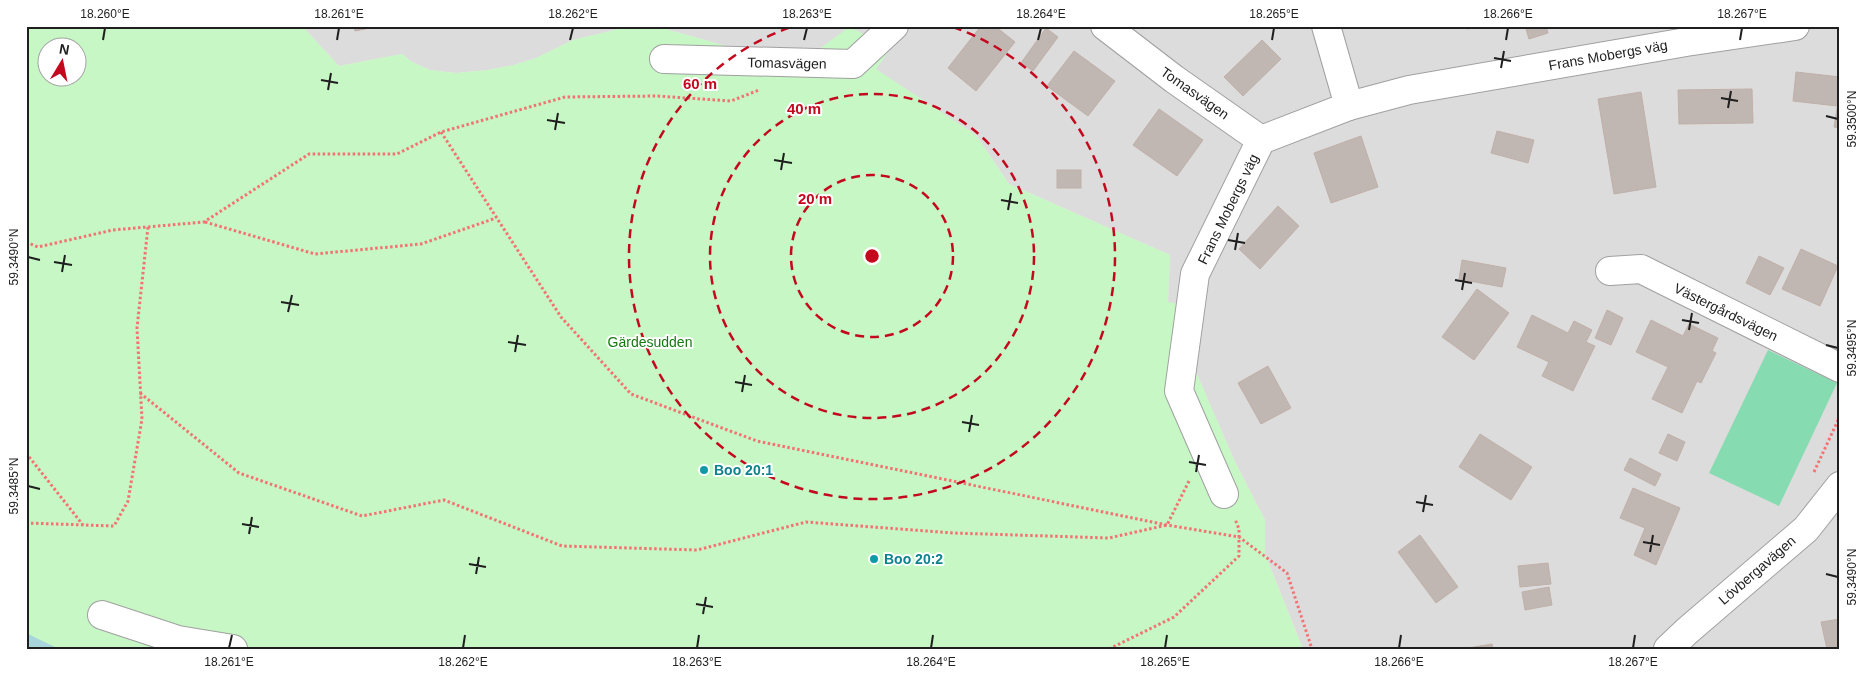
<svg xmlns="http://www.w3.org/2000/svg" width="1866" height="675" viewBox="0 0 1866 675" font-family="Helvetica,sans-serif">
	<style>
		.residential { fill: #dddcdc }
		.park { fill: #c6f7c4; fill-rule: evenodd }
		.pitch { fill: #87dbb1 }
		.water { fill: #a8d5db }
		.building { fill: #c0b6b2; stroke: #c0b0a8 }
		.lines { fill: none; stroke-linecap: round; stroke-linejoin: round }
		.minor-casing { stroke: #a0a0a0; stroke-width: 30 }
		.path { stroke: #f47273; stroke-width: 3; stroke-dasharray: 2.5 2.5; stroke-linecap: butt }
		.minor { stroke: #fff; stroke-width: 28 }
		.ticks { fill: none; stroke: #1f1f1f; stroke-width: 2 }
		.ring { fill: none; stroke: #c4091e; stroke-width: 2.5; stroke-dasharray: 9 6 }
		.culture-dot { fill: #0f9aa8; stroke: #fff; stroke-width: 2 }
		.labels { text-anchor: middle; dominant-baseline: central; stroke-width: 4; stroke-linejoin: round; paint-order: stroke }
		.street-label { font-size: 14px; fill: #1f1f1f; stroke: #fff }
		.park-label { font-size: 14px; fill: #147910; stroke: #fff }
		.culture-label { font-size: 14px; font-weight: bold; fill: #0d838f; stroke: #fff; text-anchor: start }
		.centre { fill: #c4091e; stroke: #fff; stroke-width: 2.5 }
		.ring-label { font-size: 15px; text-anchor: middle; font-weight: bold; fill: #c4091e; stroke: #fff; stroke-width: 4; stroke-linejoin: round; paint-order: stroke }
		.neatline { fill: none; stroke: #1f1f1f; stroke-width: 2 }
		.ticks-label { font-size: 12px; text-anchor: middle; fill: #1f1f1f }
	</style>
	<rect width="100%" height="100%" fill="#efebe5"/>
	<g class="residential">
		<polygon points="302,26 631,26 573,40 536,58 514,65 488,70 456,73 430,70 412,62 402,54 339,66"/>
		<polygon points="655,26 1840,26 1840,649 1303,649 1265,554 1265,520 1235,462 1196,372 1200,307 1168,303 1170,255 1009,184 976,135 875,69 892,47 747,52"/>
	</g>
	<path class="park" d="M26 26H302L339 66 402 54 412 62 430 70 456 73 488 70 514 65 536 58 573 40 631 26H655L747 52 818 50 849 27 892 47 876 69 976 135 1009 184 1170 255 1168 302 1200 307 1196 372 1235 462 1265 520V554L1303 649H26ZM48 48H78V78H48Z"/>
	<polygon class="pitch" points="1768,350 1837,383 1779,506 1709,473"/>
	<polygon class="water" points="26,633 59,649 26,649"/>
	<g class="building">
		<polygon points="354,26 380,26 355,31"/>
		<polygon points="981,26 995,26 1015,42 976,91 948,68"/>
		<polygon points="1467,26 1485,26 1467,29"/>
		<polygon points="1525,26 1546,26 1548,33 1529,39"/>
		<polygon points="1046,28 1058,37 1033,71 1021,63"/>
		<polygon points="1262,40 1281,59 1243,96 1224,77"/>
		<polygon points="1074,51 1115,81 1088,116 1047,86"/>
		<polygon points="1796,72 1840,77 1837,106 1793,101"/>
		<polygon points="1752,89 1753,123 1679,124 1678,90"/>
		<polygon points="1840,91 1840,128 1834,127"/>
		<polygon points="1641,92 1656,187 1614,194 1598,99"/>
		<polygon points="1159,109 1203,140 1177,176 1133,145"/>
		<polygon points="1497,131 1534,140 1528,163 1491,153"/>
		<polygon points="1361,136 1378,187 1331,203 1314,153"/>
		<rect x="1057" y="170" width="24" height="18"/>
		<polygon points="1278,206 1299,226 1260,269 1239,249"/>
		<polygon points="1801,249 1838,266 1820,306 1782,289"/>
		<polygon points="1759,256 1784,268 1770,295 1746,283"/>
		<polygon points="1462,260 1506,268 1502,287 1459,279"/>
		<polygon points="1477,289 1509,313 1474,360 1442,337"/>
		<polygon points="1607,310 1623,318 1611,345 1595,338"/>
		<polygon points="1532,315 1568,333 1574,321 1592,330 1586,342 1595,346 1573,391 1542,376 1549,362 1517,347"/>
		<polygon points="1651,320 1683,336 1689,324 1718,338 1712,351 1716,353 1701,383 1697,381 1682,413 1652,399 1668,367 1636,352"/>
		<polygon points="1268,366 1291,408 1261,424 1238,383"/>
		<polygon points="1480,434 1532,467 1511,500 1459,467"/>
		<polygon points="1668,434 1685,442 1677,461 1659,453"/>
		<polygon points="1630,458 1661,474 1655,486 1624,470"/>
		<polygon points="1633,488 1680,508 1656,565 1634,555 1645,528 1620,518"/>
		<polygon points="1420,535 1458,587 1436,603 1398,552"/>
		<polygon points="1548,563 1551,584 1520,587 1518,566"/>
		<polygon points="1549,587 1552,605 1525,610 1522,592"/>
		<polygon points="1840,619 1840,649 1827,649 1821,622"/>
		<polygon points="1492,644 1493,649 1462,649"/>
	</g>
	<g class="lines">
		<defs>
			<g id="minor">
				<polyline points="1105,26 1174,79 1261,140"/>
				<polyline points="1326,26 1349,106"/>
				<polyline points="664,59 853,64 894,26"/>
				<polyline points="1610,271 1641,269 1840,368"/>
				<polyline points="1224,494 1179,391 1195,274 1261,140 1349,106 1409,90 1686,42 1795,26"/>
				<polyline points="102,615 178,640 233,649"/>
				<polyline points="1668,649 1687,631 1806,529 1840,486"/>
			</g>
		</defs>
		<use href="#minor" class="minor-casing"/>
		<g class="path">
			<polyline points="441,132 561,317 631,394 757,441 1167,525 1239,537 1287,573 1312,649"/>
			<polyline points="205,222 315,254 421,244 496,218"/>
			<polyline points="26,242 38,247 113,230 204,222 309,154 397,154 441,132 565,97 657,96 731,101 759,90"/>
			<polyline points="140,393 239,473 362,516 444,500 562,546 697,550 806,522 953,533 1109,538 1167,525 1189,481"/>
			<polyline points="26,453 83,525"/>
			<polyline points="1814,472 1840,416"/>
			<polyline points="26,523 114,526 128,501 142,419 137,328 148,227"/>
			<polyline points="1109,649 1174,617 1239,556 1239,529 1235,519"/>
		</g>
		<use href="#minor" class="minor"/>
	</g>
	<path class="ticks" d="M103 40 105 28M337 40 339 28M570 40 573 28M804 40 807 28M1038 40 1041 28M1272 40 1274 28M1506 40 1508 28M1740 40 1742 28M1494 58 1511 61M1501 68 1504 51M321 80 338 83M328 90 331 73M1721 98 1738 101M1728 108 1731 91M1826 116 1838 119M547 120 565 123M555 130 558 113M774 160 792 163M781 170 784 153M1001 200 1018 203M1008 210 1011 193M1228 240 1245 243M1235 250 1238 233M28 257 40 260M54 262 72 265M62 272 65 255M1455 280 1472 283M1462 290 1465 273M281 302 299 305M288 312 292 295M1682 320 1699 323M1689 330 1692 313M508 342 526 345M1826 345 1838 348M515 352 518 335M735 382 752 385M742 392 745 375M962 422 979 425M969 432 972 415M1189 462 1206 465M1196 472 1199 455M28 486 40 489M1416 502 1433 505M1423 512 1426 495M242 524 259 527M249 534 252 517M1643 542 1660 545M1650 552 1653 535M469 564 486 567M476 574 479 557M1826 574 1838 577M696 604 713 607M703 614 706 597M229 648 232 635M463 648 465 635M697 648 699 635M931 648 933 635M1165 648 1167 635M1399 648 1401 635M1633 648 1635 635"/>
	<g class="ring">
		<circle cx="872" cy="256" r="81"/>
		<circle cx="872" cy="256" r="162"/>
		<path d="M953 27A243 243 0 1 1 791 27"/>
	</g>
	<g class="culture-dot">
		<circle cx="704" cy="470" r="5"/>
		<circle cx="874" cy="559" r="5"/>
	</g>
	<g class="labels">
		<g class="street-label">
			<text transform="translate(1608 55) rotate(-10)">Frans Mobergs väg</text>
			<text transform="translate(787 63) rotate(1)">Tomasvägen</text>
			<text transform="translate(1195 93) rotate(35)">Tomasvägen</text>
			<text transform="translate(1228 209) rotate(-64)">Frans Mobergs väg</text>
			<text transform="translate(1726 312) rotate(26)">Västergårdsvägen</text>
			<text transform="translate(1757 570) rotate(-41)">Lövbergavägen</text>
		</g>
		<g class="park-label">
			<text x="650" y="342">Gärdesudden</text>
		</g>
		<g class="culture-label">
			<text x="714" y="470">Boo 20:1</text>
			<text x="884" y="559">Boo 20:2</text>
		</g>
	</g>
	<circle cx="872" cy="256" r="8" class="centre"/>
	<g class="ring-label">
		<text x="700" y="89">60 m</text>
		<text x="804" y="114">40 m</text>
		<text x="815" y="204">20 m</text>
	</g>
	<rect width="1866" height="675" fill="none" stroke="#ffffff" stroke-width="55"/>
	<g transform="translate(62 62) rotate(10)"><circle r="24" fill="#ffffff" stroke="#a5a5a5"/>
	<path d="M0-4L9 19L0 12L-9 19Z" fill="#c4091e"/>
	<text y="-8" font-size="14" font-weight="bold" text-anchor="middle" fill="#1f1f1f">N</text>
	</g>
	<rect x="28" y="28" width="1810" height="620" class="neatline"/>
	<g class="ticks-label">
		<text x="105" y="18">18.260°E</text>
		<text x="339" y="18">18.261°E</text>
		<text x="573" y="18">18.262°E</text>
		<text x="807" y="18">18.263°E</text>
		<text x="1041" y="18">18.264°E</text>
		<text x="1274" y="18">18.265°E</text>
		<text x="1508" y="18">18.266°E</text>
		<text x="1742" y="18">18.267°E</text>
		<text transform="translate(1852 119) rotate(-90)" y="4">59.3500°N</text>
		<text transform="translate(14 257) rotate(-90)" y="4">59.3490°N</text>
		<text transform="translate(1852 348) rotate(-90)" y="4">59.3495°N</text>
		<text transform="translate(14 486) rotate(-90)" y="4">59.3485°N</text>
		<text transform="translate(1852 577) rotate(-90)" y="4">59.3490°N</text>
		<text x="229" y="666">18.261°E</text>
		<text x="463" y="666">18.262°E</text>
		<text x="697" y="666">18.263°E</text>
		<text x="931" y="666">18.264°E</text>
		<text x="1165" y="666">18.265°E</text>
		<text x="1399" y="666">18.266°E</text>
		<text x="1633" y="666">18.267°E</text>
	</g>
</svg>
